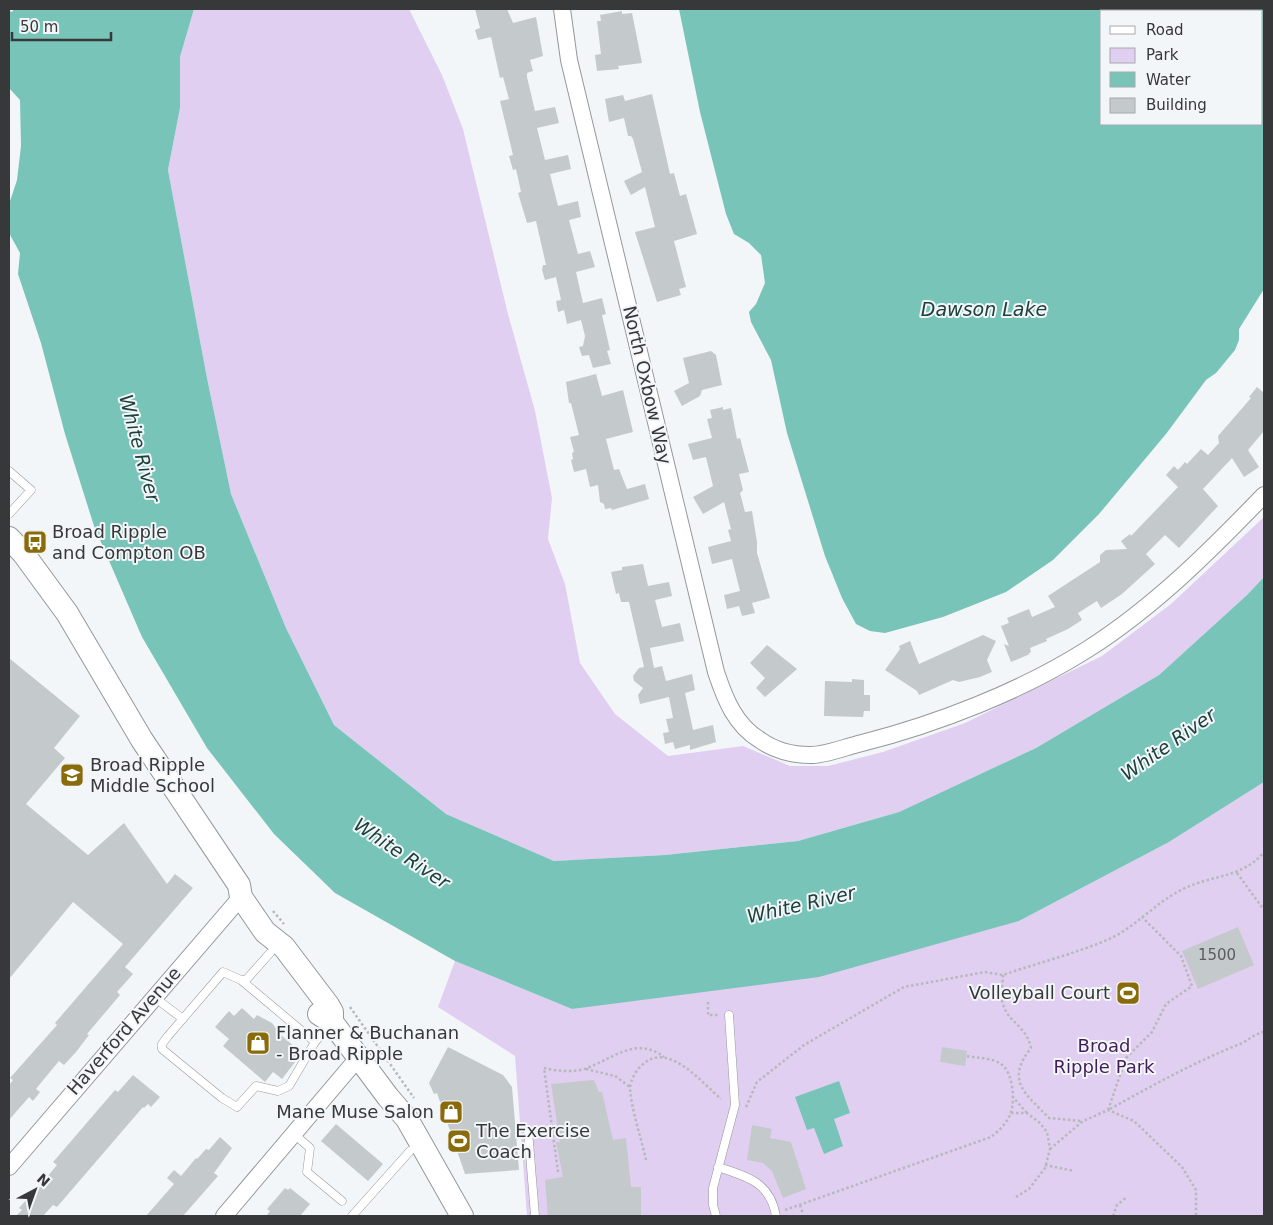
<svg xmlns="http://www.w3.org/2000/svg" width="1273" height="1225" viewBox="0 0 1273 1225" font-family="'DejaVu Sans',sans-serif">
  <rect width="100%" height="100%" fill="#f2f6f9"/>
  <path fill="#e1cff1" d="M194 9H409L442 75 463 129 508 314 535 411 552 498 548 539 565 584 580 663 615 714 668 756 743 746 790 766H828L883 752 965 723 1102 656 1171 604 1264 517V577L1247 595 1159 675 1036 748 899 812 798 841 665 855 554 861 446 814 334 725 286 628 231 494 207 378 168 170 180 108V57Z
    M1264 782V1216H527L515 1056 438 1007 455 961 572 1009 1019 921 1169 842Z"/>
  <path fill="#79c4b8" fill-rule="evenodd" d="M14 9H194L180 57V108L168 170 207 378 231 494 286 628 334 725 446 814 554 861 665 855 798 841 899 812 1036 748 1159 675 1247 595 1264 577V782L1169 842 1019 921 819 977 572 1009 455 961 335 893 274 834 207 748 142 637 94 526 65 434 41 343 18 274 20 253 9 233V204L17 180 21 146 20 100 9 88V11L12 12Z
    M679 9H1264V289L1239 329V340L1235 350 1216 373 1206 380 1166 434 1099 514 1053 560 1006 592 943 617 885 633 870 631 856 624 842 598 825 556 787 433 771 360 751 322 749 312 756 304 765 283 761 255 749 243 734 234 726 214 700 112ZM1102 11H1262V124H1102Z
    M839 1081 850 1113 834 1119 843 1146 824 1154 814 1128 807 1130 795 1097Z"/>
  <path fill="#c4c9cb" d="M475 9H507L513 23 536 17 543 56 530 60 533 71 527 73V77L535 111 555 107 559 123 537 128 545 160 568 155 571 169 550 174 558 206 578 201 581 217 569 220 578 254 590 251 595 267 576 272 583 303 602 298 606 314 602 315 610 350 607 351 611 364 593 368 589 355 582 356 579 347 583 346 585 336 581 320 567 324 564 310 558 312 556 301 561 300 556 277 545 280 542 270 543 265H546L536 221 527 223 518 193 521 192 516 169 513 170 509 156 513 155 500 101 509 99 503 77 500 78 491 37 478 40 475 30 480 28Z
    M622 11V14L632 13 642 63 618 66 619 69 597 71 595 55 601 54 597 21H601L600 15Z
    M652 94 670 174 674 173 680 196 686 194 697 234 674 241 686 287 679 289 681 295 657 302 635 232 655 227 645 187 631 195 624 181 642 172 633 139 631 136H628L624 118 609 122 605 99 623 95 625 101Z
    M711 351 716 355 722 385 702 390 700 396 682 406 674 391 689 383 683 358Z
    M596 374 602 396 623 390 633 432 606 439 614 470 619 469 627 489 645 484 649 499 612 510 611 508 605 509 604 504 600 502 598 485 590 487 586 469 574 472 571 460 573 459 572 453 574 452 570 437 579 435 571 403H569L566 382Z
    M1257 387 1264 393V431L1248 450 1259 467 1244 477 1232 458 1203 489 1218 506 1179 548 1165 535 1146 554 1155 564 1122 594 1101 608 1097 601 1078 613 1082 620 1068 629 1046 639 1047 641 1030 648 1031 652 1028 654H1030L1011 662 1004 644 1009 646 1001 626 1009 623 1007 618 1029 609 1032 617 1055 607 1048 596 1100 562V555L1106 550 1127 549 1121 541 1130 534 1131 536 1178 487 1166 475 1174 466 1178 470 1185 462 1187 464 1201 449 1208 455 1219 443 1218 436 1251 398 1249 397Z
    M723 407V410L731 408 737 439 740 438 749 472 739 474 743 490 740 493 745 512 752 511 757 542V553L770 598 752 603 755 613 742 616 739 606 727 609 724 595 740 591 732 559 712 564 708 547 731 541 728 530 731 529 724 502 703 514 693 497 713 486 706 457 693 460 688 444 712 438 707 419 712 418 710 410Z
    M643 564 648 586 669 582 672 596 655 600 662 627 680 623 684 641 650 648 654 668 662 666 666 681 692 674 695 690 685 693 693 730 713 725 716 742 690 750V745L675 749 673 742 665 744 663 733 669 732 666 719 673 718 669 697 640 704 638 695 643 688 634 681 633 676 639 668 644 667 629 602H621L619 593 616 594 611 572 622 570V567Z
    M983 635 996 641 987 660 992 672 980 677 959 682 953 680 919 695 917 691 885 670 900 649 899 646 910 641 919 664Z
    M767 645 797 669 765 697 756 688 765 678 750 663Z
    M9 658 80 716 54 748 65 758 26 804 88 855 124 823 167 884 175 874 193 888 125 967 133 974 117 992 120 995 87 1034 89 1035 76 1052 64 1065 59 1061 40 1084 36 1089 40 1092 33 1101 29 1097 9 1120V1085L13 1080 10 1078 57 1025 55 1023 123 944 73 902 9 979Z
    M852 679 864 680V695H870V711H864L863 717 824 716 825 681 852 682Z
    M1238 927 1254 965 1198 989 1182 951Z
    M242 1008 254 1019 257 1015 272 1023 281 1035 302 1053 282 1079 273 1072 265 1082 223 1046 229 1039 215 1027 229 1011 234 1016Z
    M448 1047 503 1075 512 1087 519 1170 465 1174 437 1093 434 1094 429 1083Z
    M942 1047 967 1051 965 1066 940 1062Z
    M133 1075 160 1097 151 1107 148 1104 144 1108 143 1107 57 1207 53 1205 43 1216H16L22 1210 19 1208 26 1200 27 1201 57 1165 53 1162 60 1154 115 1090 118 1092Z
    M594 1080 599 1092H602L613 1140 626 1138 631 1187H641V1216H548L545 1180 563 1177 556 1142H560L551 1084Z
    M336 1124 383 1164 368 1181 321 1141Z
    M752 1125 772 1129 770 1138 791 1142 806 1189 783 1198 772 1171 763 1163 747 1160Z
    M220 1137 232 1148 214 1173 218 1176 183 1216H146L174 1184 167 1178 174 1170 181 1176 196 1158 197 1159 206 1149 209 1150Z
    M285 1188 288 1190 290 1188 310 1204 300 1216H266L270 1211 267 1209Z"/>
  <g fill="none" stroke-linecap="round" stroke-linejoin="round">
    <g stroke="#95989b" stroke-width="9">
      <path id="lane" d="M9 471 31 490 9 514
        M270 953 246 980H241L223 972 168 1036 162 1044V1049L222 1098 237 1107 256 1086 278 1091 289 1086 315 1042 331 1023
        M241 980 315 1042
        M154 997 183 1019
        M528 1130 535 1216
        M294 1134 310 1148 307 1172 342 1201
        M718 1167C748 1177 770 1182 776 1216
        M352 1216 410 1151
        M716 1216 713 1205V1188L735 1105 729 1015"/>
    </g>
    <g stroke="#95989b" stroke-width="18">
      <path id="street" d="M562 9 569 60 716 672C725 699 735 725 760 740 774 750 793 755 810 755 827 755 845 747 862 743 937 724 1022 691 1088 649 1154 607 1210 551 1264 495
        M9 1167 241 897
        M224 1216 358 1058"/>
    </g>
    <g stroke="#95989b" stroke-width="24">
      <path id="secondary" d="M9 538 23 553 67 613 142 740 231 873 239 885 241 897 265 932 284 947 328 1005 332 1012V1022
        M319 1014 332 1022 388 1097 407 1119 462 1216"/>
    </g>
    <path stroke="#b6b9bb" stroke-width="2.5" stroke-dasharray="2.5 2.5" stroke-linecap="butt" d="M1237 873 1264 910
      M273 911 284 924
      M1003 975C1003 984 1000 996 1003 1004 1008 1023 1026 1025 1031 1048 1005 1081 1025 1093 1049 1118L1081 1121
      M708 1002V1015H720
      M350 1007 414 1098
      M586 1069 615 1076 630 1087
      M1012 1096 1027 1113
      M746 1107 757 1082 804 1045 904 987 985 972 1003 975C1037 963 1074 954 1107 940 1135 928 1156 902 1183 889 1211 875 1243 878 1264 852
      M1110 1109C1153 1085 1195 1062 1240 1044 1249 1040 1254 1034 1264 1032
      M1108 1110 1126 1058 1152 1032 1166 1004 1192 986 1181 956 1142 917
      M1011 1113H1027L1040 1123 1047 1132 1050 1149 1045 1168 1029 1189 1016 1197
      M1050 1149 1083 1121 1108 1110 1134 1121 1182 1167 1196 1190V1216
      M646 1160C641 1137 632 1112 630 1089 630 1081 636 1070 642 1065 668 1040 702 1083 721 1099
      M1045 1165 1074 1171
      M558 1172 544 1068C556 1071 575 1073 587 1068 614 1058 636 1036 664 1057
      M800 1205 803 1214
      M785 1210 991 1137C999 1131 1008 1122 1011 1112 1015 1099 1013 1072 1001 1064 993 1058 977 1058 966 1056
      M1113 1216 1117 1205 1127 1197"/>
    <use href="#lane" stroke="#fff" stroke-width="8"/>
    <use href="#street" stroke="#fff" stroke-width="16"/>
    <use href="#secondary" stroke="#fff" stroke-width="22"/>
  </g>
  <defs>
    <g id="bus-square" transform="scale(1.25)"><rect x="-9" y="-9" width="18" height="18" rx="4" fill="#8a6b0b" stroke="#f2f6f9"/><path d="M-5-6H5V4H4V6H2V4H-2V6H-4V4H-5ZM-3.5-4V0h7V-4ZM-3.5 1.2v1.5H-2V1.2ZM2 1.2v1.5H3.5V1.2Z" fill="#fff"/></g>
    <g id="school-square" transform="scale(1.25)"><rect x="-9" y="-9" width="18" height="18" rx="4" fill="#8a6b0b" stroke="#f2f6f9"/><path d="M0-5L7-2L0 1L-7-2ZM-4 1L0 2.5L4 1V4Q0 6-4 4Z" fill="#fff"/></g>
    <g id="stadium-square" transform="scale(1.25)"><rect x="-9" y="-9" width="18" height="18" rx="4" fill="#8a6b0b" stroke="#f2f6f9"/><path d="M0-5a6.5 5 0 1 0 0 10a6.5 5 0 1 0 0-10ZM-3.5-1.8h7v3.6h-7Z" fill="#fff"/></g>
    <g id="shop-square" transform="scale(1.25)"><rect x="-9" y="-9" width="18" height="18" rx="4" fill="#8a6b0b" stroke="#f2f6f9"/><path d="M-5-2.5h2.3a2.7 3.5 0 0 1 5.4 0H5L5.5 6h-11ZM-1.5-2.5h3a1.5 2.3 0 0 0-3 0Z" fill="#fff"/></g>
  </defs>
  <g fill-rule="evenodd">
    <use href="#bus-square" x="35" y="542"/>
    <use href="#school-square" x="72" y="775"/>
    <use href="#stadium-square" x="1128" y="993"/>
    <use href="#shop-square" x="258" y="1043"/>
    <use href="#shop-square" x="451" y="1112"/>
    <use href="#stadium-square" x="459" y="1141"/>
  </g>
  <g text-anchor="middle" stroke-width="4" stroke-linejoin="round" paint-order="stroke">
    <g font-size="15" fill="#5a5c5e">
      <text x="1217" y="960">1500</text>
    </g>
    <g font-size="18" fill="#373839" stroke="#f2f6f9">
      <text transform="translate(647 385) rotate(77)" y="6">North Oxbow Way</text>
      <text transform="translate(124 1031) rotate(-49)" y="6">Haverford Avenue</text>
    </g>
    <g font-size="18" fill="#373839" stroke="#f2f6f9" text-anchor="start">
      <text x="52" y="538">Broad Ripple<tspan x="52" dy="21">and Compton OB</tspan></text>
      <text x="90" y="771">Broad Ripple<tspan x="90" dy="21">Middle School</tspan></text>
      <text x="1110" y="999" text-anchor="end">Volleyball Court</text>
      <text x="276" y="1039">Flanner &amp; Buchanan<tspan x="276" dy="21">- Broad Ripple</tspan></text>
      <text x="434" y="1118" text-anchor="end">Mane Muse Salon</text>
      <text x="476" y="1137">The Exercise<tspan x="476" dy="21">Coach</tspan></text>
    </g>
    <g font-size="18" fill="#421d59" stroke="#f2f6f9">
      <text x="1104" y="1052">Broad<tspan x="1104" dy="21">Ripple Park</tspan></text>
    </g>
    <g font-size="19" font-style="italic" fill="#1d413c" stroke="#f2f6f9">
      <text x="984" y="316">Dawson Lake</text>
      <text transform="translate(140 448) rotate(75)" y="7">White River</text>
      <text transform="translate(1168 744) rotate(-35)" y="7">White River</text>
      <text transform="translate(402 853) rotate(34)" y="7">White River</text>
      <text transform="translate(801 904) rotate(-13)" y="7">White River</text>
    </g>
  </g>
  <rect width="1273" height="1225" fill="none" stroke="#373839" stroke-width="20"/>
  <rect x="1100" y="10" width="162" height="115" fill="#f2f6f9" stroke="#a7aaac"/>
  <rect x="1110" y="26" width="25" height="8" fill="#ffffff" stroke="#a7aaac"/>
  <text x="1146" y="35" font-size="15" fill="#373839">Road</text>
  <rect x="1110" y="48" width="25" height="15" fill="#e1cff1" stroke="#a7aaac"/>
  <text x="1146" y="60" font-size="15" fill="#373839">Park</text>
  <rect x="1110" y="72" width="25" height="15" fill="#79c4b8" stroke="#a7aaac"/>
  <text x="1146" y="85" font-size="15" fill="#373839">Water</text>
  <rect x="1110" y="98" width="25" height="15" fill="#c4c9cb" stroke="#a7aaac"/>
  <text x="1146" y="110" font-size="15" fill="#373839">Building</text>
  <g transform="translate(35 1190) rotate(41)" stroke="#f2f6f9" stroke-width="4" paint-order="stroke">
  <path d="M0-4L9 19L0 12L-9 19Z" fill="#373839"/>
  <text y="-8" font-size="14" font-weight="bold" text-anchor="middle" fill="#373839">N</text>
  </g>
  <path d="M12 32v8h99v-8" fill="none" stroke="#373839" stroke-width="2.5"/>
  <text x="20" y="32" font-size="15" fill="#373839" stroke="#f2f6f9" stroke-width="4" paint-order="stroke">50 m</text>
</svg>
